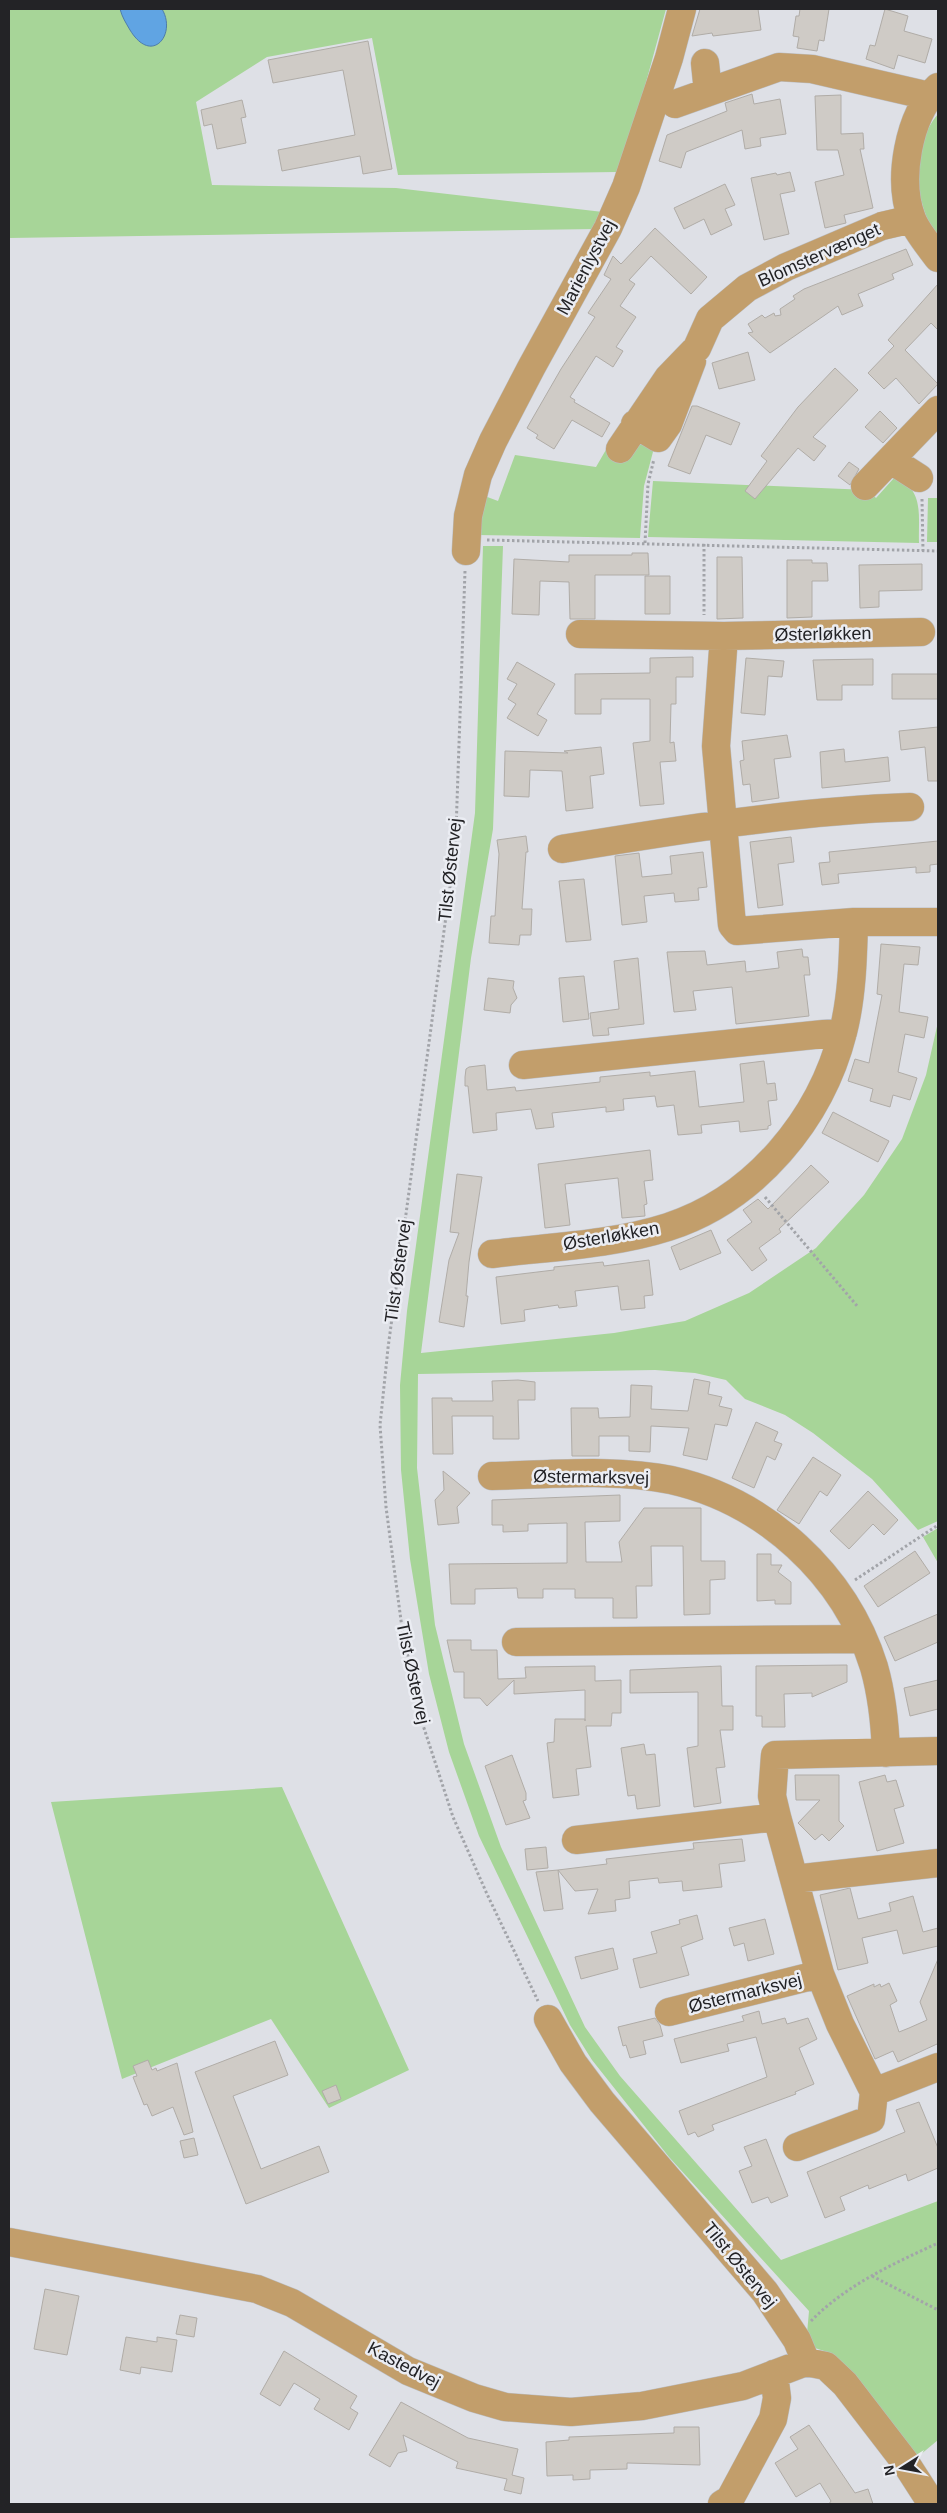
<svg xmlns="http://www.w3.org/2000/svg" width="947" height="2513" viewBox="0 0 947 2513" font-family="Arial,sans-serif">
  <rect width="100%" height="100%" fill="#dee0e6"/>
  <path fill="#a7d598" d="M9 9H666L642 97 617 172 398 175 372 38 267 57 196 102 212 185 396 188 603 212 597 229 9 238Z
    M938 114V239C914 204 909 148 938 114Z
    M639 439 654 448 644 486 640 538 477 535 482 495 498 501 515 455 596 467 607 448Z
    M894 478C925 488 918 516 919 543L648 537 653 481 868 490 876 498Z
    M928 498H938V542H927Z
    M483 546H503L493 829 471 958 421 1353 614 1333 685 1321 749 1293 816 1248 864 1195 902 1139 926 1075 938 1022V1521L918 1530 872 1479 813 1433 785 1415 745 1399 726 1380 695 1373 655 1370 418 1374 417 1468 435 1625 464 1744 501 1847 585 2027 620 2076 781 2260 938 2201V2440L914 2460 833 2354 806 2345 809 2311 669 2157 592 2060 570 2025 479 1836 449 1752 429 1674 410 1559 401 1470 400 1385 407 1311 475 813Z
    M938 1528V1563L923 1537Z
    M282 1787 409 2070 329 2108 271 2019 122 2079 51 1802Z"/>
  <path fill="#60a4e3" stroke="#4e7daa" d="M120 9H162C177 34 152 66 130 30 126 23 122 17 120 9Z"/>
  <path fill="#cfcbc6" stroke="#b0aca7" d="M700 9H758L761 30 713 36 712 33 692 36Z
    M800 9H829L824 41 819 40 817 51 797 48 799 37 793 36 796 16H799Z
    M885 9 908 16 904 31 932 39 925 63 898 55 894 69 866 59 870 45 875 46Z
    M368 41 392 169 363 174 360 156 282 171 278 150 355 135 343 70 273 83 268 60Z
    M752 94 754 104 780 99 786 134 760 138 761 146 745 149 742 130 686 152 681 168 659 161 667 135 727 111 725 103Z
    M841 95V134L863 133 864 149H860L873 208 844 215 846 223 825 228 815 182 844 175 838 150H817L815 96Z
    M242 100 246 117 241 118 246 143 217 149 212 124 204 126 201 110Z
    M790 172 795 191 780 194 789 234 764 240 751 178 776 173 777 175Z
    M725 184 735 205 725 209 732 225 711 235 704 219 684 229 674 208Z
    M655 228 707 277 691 294 651 256 629 280 635 284 620 306 636 317 616 347 623 351 613 367 596 356 570 397 575 400 574 402 610 423 602 437 572 420 554 449 536 438 538 435 527 428 561 369 595 317 588 313 611 279 604 275 613 256 621 264Z
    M906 249 913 265 892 274 894 279 858 294 863 306 842 315 838 306 770 353 748 333 753 332 748 324 762 315 765 318 774 313 775 316 781 315 780 309 795 299 793 296 804 289Z
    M938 284V330L931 323 905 350 938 384 919 404 896 378 884 389 868 373 894 346 888 340Z
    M748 352 755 380 719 389 712 363Z
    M835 368 858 390 813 437 826 446 814 461 798 448 755 499 745 491 767 461 761 456 798 407Z
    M692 406H697L740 423 731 445 706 435 690 474 668 466Z
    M880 411 897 428 883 443 865 427Z
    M849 462 859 469 850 485 838 476Z
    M632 553H648L649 575H595V619H570L569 582 540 581 539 615 512 614 514 559 569 562V555H632Z
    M717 557H742L743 618 717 619Z
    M787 560H812V563H827L828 581H812V617L787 618Z
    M922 564V590L879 591V607L860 608 859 565Z
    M645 576H670V614H645Z
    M693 657V677H676V704H671L670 743 674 742 676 761 660 762 664 804 640 806 633 743 650 741V699H601V714H575V674L650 673V658Z
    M746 658 784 661 782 677 768 676 765 715 741 713Z
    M873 659V685H842V700H817L813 660Z
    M517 662 555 684 537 714 547 720 538 736 507 718 516 704 508 699 517 684 507 679Z
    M892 674H938V699H892Z
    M938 727V781H928L925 747 901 750 899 731Z
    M787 735 791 757 774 759 779 798 752 802 750 784 743 785 740 761 744 760 742 741Z
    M601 747 604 774 590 776 593 808 566 811 562 771 530 770 529 797 504 796 505 751 568 753 564 751Z
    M844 749 845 762 888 757 890 781 822 788 820 752Z
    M526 836 528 852H526L522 909H532L531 935H520L519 945 489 943 491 916H495L499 854 497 840Z
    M791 837 794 862 778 864 783 905 758 908 750 842Z
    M938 841V864L930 865V872L916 873V867L838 874 839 883 822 885 819 863 830 862 829 852Z
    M703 852 707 887 698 888 699 900 675 902 674 893 644 896 647 922 622 925 615 856 639 853 642 877 672 874 670 856Z
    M584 879 591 940 566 942 559 881Z
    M881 944 920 947 918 965 904 964 899 1012 928 1017 924 1038 905 1034 898 1072 917 1078 910 1100 893 1095 890 1107 870 1101 873 1089 848 1081 855 1059 869 1063 882 995 877 994Z
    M802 949 803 957H808L810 975H804L809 1016 736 1024 732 987 693 991 696 1010 674 1012 667 952 705 951 707 965 745 961 746 972 779 968 777 952Z
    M638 958 644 1024 608 1028 609 1035 593 1036 590 1013 619 1009 614 961Z
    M584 976 589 1019 563 1022 559 978Z
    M488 978 514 981 513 988 517 998 511 1005 510 1013 484 1010Z
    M764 1061 767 1084 775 1083 777 1100 768 1101 771 1125 768 1126V1129L740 1132 739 1121 701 1125 702 1133 678 1135 674 1105 657 1107 655 1096 623 1099 624 1110 606 1112V1107L552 1113 554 1127 536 1129 531 1109 496 1113 497 1130 473 1133 468 1086H465V1077L466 1069 469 1067 485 1065 487 1090 515 1087 516 1091 600 1082V1077L650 1072V1076L695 1071 699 1107 744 1102 740 1064Z
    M833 1112 889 1141 878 1162 822 1133Z
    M650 1150 653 1180 644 1181 647 1204 644 1205 645 1216 622 1218 618 1178 565 1184 570 1225 545 1228 538 1164Z
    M811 1165 829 1182 779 1229 781 1232 759 1248 767 1260 752 1271 727 1240 752 1222 743 1210 758 1199 768 1209Z
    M457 1174 482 1177 469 1262 466 1296H468L464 1327 439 1322 449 1260 459 1233 450 1232Z
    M711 1230 721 1253 680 1270 671 1247Z
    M649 1260 653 1295 644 1296 645 1308 621 1310 618 1286 575 1291 577 1306 559 1308 558 1305 524 1310 525 1321 501 1324 496 1277 554 1270V1267L603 1262 604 1266Z
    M694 1379 710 1382 708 1394 722 1397 719 1406 732 1409 727 1426 715 1424 707 1460 683 1455 689 1428 651 1426 650 1452 629 1451V1436H599V1456H572L571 1408H598L599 1418 630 1417 631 1385 652 1386 651 1409 688 1411Z
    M518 1380 535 1382V1400H518L519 1439H493V1416H452L453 1454H433L432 1398H452V1401H493L492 1381Z
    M756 1422 778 1432 774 1441 782 1444 775 1460 767 1456 754 1488 732 1478Z
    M813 1457 841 1475 827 1496 820 1491 799 1524 777 1510Z
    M443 1471 470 1493 457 1507 459 1523 438 1525 435 1500 444 1490Z
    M868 1491 898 1520 884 1535 873 1524 849 1549 830 1531Z
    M620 1495V1521L585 1522 586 1562H622L619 1542 644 1508H701V1561H725V1579L710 1580V1614L684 1615 683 1546H651L652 1586H636L637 1618H613V1598H575V1589H543V1598H518L517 1588 475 1589V1604H451L449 1564 567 1563V1523L528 1524V1531L503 1532V1525H492V1500Z
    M915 1551 930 1573 878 1607 864 1586Z
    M757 1554H771V1565H782L778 1572 791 1582V1604H775V1600L757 1601Z
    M938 1614V1642L895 1661 884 1637Z
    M447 1640H471V1650H497L498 1679 526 1678 525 1667 595 1666V1681L621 1680V1713H612L611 1726H586L591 1767 576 1769 579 1795 553 1798 547 1743 554 1742 555 1719H585V1721V1690L514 1694V1680L487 1706 480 1698H464V1672H454Z
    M847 1665V1682L812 1697V1693L784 1694 785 1727H762V1716H756V1666Z
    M721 1666 722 1706H733V1730H720L725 1767 716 1768 721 1803 694 1807 687 1748 698 1746V1692L630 1693V1670Z
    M938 1680V1709L910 1716 904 1688Z
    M644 1744 646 1755 655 1754 660 1806 637 1809 635 1795 628 1796 621 1748Z
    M512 1755 526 1793V1800L523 1801 530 1818 506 1825 485 1766Z
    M795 1775H839V1821L844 1826 829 1841 822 1834 815 1840 798 1823 820 1800H796Z
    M885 1775 887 1782 896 1780 904 1806 894 1809 904 1843 877 1851 859 1782Z
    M742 1839 745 1861 719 1864 722 1887 683 1891 682 1881 659 1883 658 1878 629 1881 630 1898 615 1900 616 1911 588 1914 598 1889 575 1891 558 1870 607 1864 606 1859 694 1849 693 1843Z
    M546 1847 548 1868 527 1870 525 1849Z
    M558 1870 563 1909 544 1911 536 1872Z
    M850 1888 858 1919 891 1911 889 1903 913 1896 923 1932 938 1928V1946L903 1954 897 1930 862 1938 868 1963 838 1970 820 1895Z
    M697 1915 703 1939 681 1947 689 1975 640 1988 633 1959 657 1953 651 1932 680 1924 679 1920Z
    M765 1919 774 1954 748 1961 744 1943 734 1946 729 1928Z
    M613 1948 618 1969 581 1979 575 1957Z
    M938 1959V2046L937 2044 898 2062 893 2051 875 2059 847 1996 874 1984V1987L880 1984 881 1987 889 1983 897 2001 890 2005 899 2032 909 2028 927 2020 920 2002Z
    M759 2011 762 2024 785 2018 787 2024 808 2018 817 2039 799 2048 814 2084 795 2092 796 2094 712 2125 714 2130 698 2137 695 2132 688 2135 679 2111 767 2077 756 2037 727 2044 729 2051 681 2063 674 2039 744 2021 742 2016Z
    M655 2018 660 2025 663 2036 643 2041 646 2054 630 2058 626 2045 623 2046 618 2027Z
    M275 2041 288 2075 233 2096 261 2169 319 2146 329 2172 246 2204 195 2072Z
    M148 2060 152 2070 156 2068 157 2071 177 2063 193 2132 184 2135 173 2107 152 2116 147 2104 144 2105 133 2077 137 2076 133 2066Z
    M336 2085 341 2099 328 2104 322 2091Z
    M919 2102 938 2148V2168L908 2181 906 2174 869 2189 868 2185 840 2197 845 2210 825 2218 807 2172 905 2132 896 2110Z
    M194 2138 198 2155 184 2158 180 2141Z
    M766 2139 788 2196 771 2203 768 2197 752 2203 739 2171 752 2166 744 2147Z
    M45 2289 79 2296 67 2355 34 2349Z
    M180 2315 197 2318 194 2337 176 2334Z
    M126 2337 157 2342V2337L177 2340 172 2372 141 2367 140 2374 120 2370Z
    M284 2351 357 2396 350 2408 358 2413 349 2430 314 2409 320 2399 294 2383 280 2406 260 2394Z
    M401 2402 468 2438 518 2449 512 2475 524 2478 521 2494 504 2490 507 2479 456 2468 458 2462 403 2435 407 2451 398 2453 390 2467 369 2455Z
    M809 2425 855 2493 868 2489 873 2504H829L831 2501 820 2483 796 2497 775 2463 798 2449 790 2437Z
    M674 2427H699L700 2465 627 2463V2469L590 2470V2479L573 2480V2475L547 2476 546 2442 569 2440V2437L674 2433Z"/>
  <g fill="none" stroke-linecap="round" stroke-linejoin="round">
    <g stroke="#bcbec3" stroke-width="29">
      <path id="minor" d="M705 63 708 92
        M938 87C908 116 897 180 912 219 917 232 930 247 938 258
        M675 104 779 67 812 69 929 96
        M635 424 658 438 668 424 692 361
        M620 449 668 378 697 348 710 319 747 288 786 267 882 226 912 219
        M891 460 919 478
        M865 486 938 410
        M466 551 468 516 478 475 493 441 531 368 608 228 626 187 669 58 682 9
        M580 634 724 636 921 632
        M724 636 716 746 732 925 737 931 854 922H938
        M562 849C678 830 793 811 910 807
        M523 1065 843 1032
        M492 1254C550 1247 612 1245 668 1227 755 1199 821 1119 843 1032 852 997 853 959 854 922
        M492 1476C551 1475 613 1468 671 1480 765 1501 845 1574 874 1667 882 1695 885 1724 886 1753
        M516 1642 863 1639
        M576 1840 777 1817
        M794 1879 938 1863
        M669 2012 820 1974
        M548 2019 573 2063 602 2102 765 2292 797 2340 806 2362
        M874 2092 938 2067
        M797 2147 871 2119 874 2092 840 2024 820 1974 777 1817 772 1796 775 1755 938 1751
        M9 2242 257 2289 292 2303 408 2371 474 2398 505 2407 571 2412 642 2406 743 2386 806 2362 826 2366 845 2384 905 2462 932 2504
        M722 2504 730 2499 773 2419 777 2398 774 2374"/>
    </g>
    <path stroke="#a2a4a9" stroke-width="3" stroke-dasharray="2.5 2.5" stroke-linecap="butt" d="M922 499 923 551
      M487 540 938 551
      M645 543 648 484 654 459
      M704 544V615
      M465 571 456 831 451 879 388 1348 380 1425 386 1507 402 1628 422 1722 453 1817 487 1894 538 2001
      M765 1197 858 1307
      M855 1580 938 1525
      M872 2276 938 2310
      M811 2321C846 2285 893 2264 938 2243"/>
    <use href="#minor" stroke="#c29e6b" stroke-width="28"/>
  </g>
  <g text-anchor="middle" stroke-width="5" stroke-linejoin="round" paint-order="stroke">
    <g font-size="18" fill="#232326" stroke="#ebedf3">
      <text transform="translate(819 255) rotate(-24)" y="6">Blomstervænget</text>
      <text transform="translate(586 267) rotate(-62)" y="6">Marienlystvej</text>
      <text transform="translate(823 634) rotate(-1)" y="6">Østerløkken</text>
      <text transform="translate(450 870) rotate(-84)" y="6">Tilst Østervej</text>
      <text transform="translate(611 1236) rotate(-10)" y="6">Østerløkken</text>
      <text transform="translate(398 1271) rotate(-82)" y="6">Tilst Østervej</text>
      <text transform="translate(591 1477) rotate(1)" y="6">Østermarksvej</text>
      <text transform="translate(413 1673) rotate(78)" y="6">Tilst Østervej</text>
      <text transform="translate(745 1993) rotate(-14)" y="6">Østermarksvej</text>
      <text transform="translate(740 2265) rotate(51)" y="6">Tilst Østervej</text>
      <text transform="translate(404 2365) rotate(28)" y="6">Kastedvej</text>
    </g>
  </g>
  <rect width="947" height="2513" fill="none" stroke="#232326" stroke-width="20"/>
  <g transform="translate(902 2468) rotate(259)" stroke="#ebedf3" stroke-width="4" paint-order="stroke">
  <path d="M0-4L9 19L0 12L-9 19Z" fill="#232326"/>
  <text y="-8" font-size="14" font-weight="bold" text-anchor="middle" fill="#232326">N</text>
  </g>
</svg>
